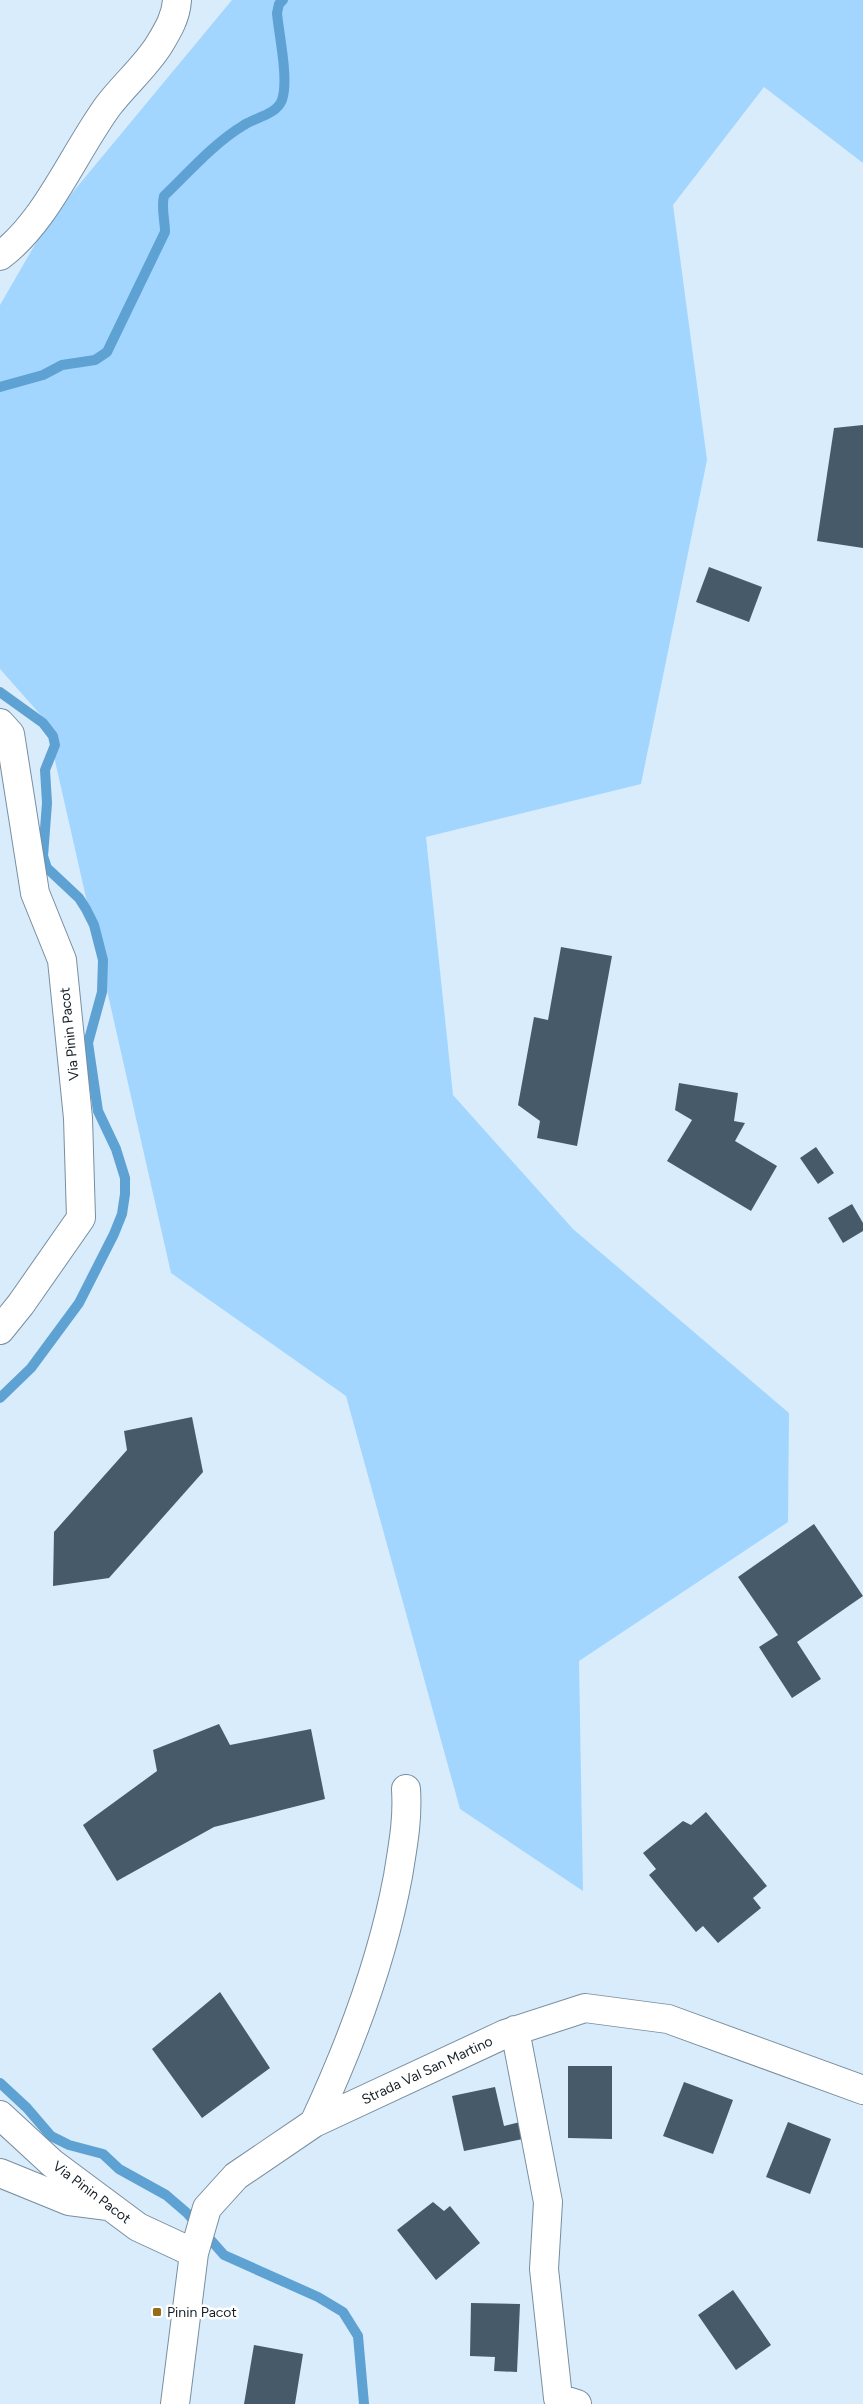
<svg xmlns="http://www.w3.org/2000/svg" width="863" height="2404" viewBox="0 0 863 2404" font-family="Figtree,sans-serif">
  <rect width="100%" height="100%" fill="#d9ecfb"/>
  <path fill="#a3d6fe" d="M232 0H863V163L764 87 673 205 707 460 641 784 426 837 453 1095 573 1229 789 1413 788 1522 579 1661 583 1891 460 1809 346 1396 171 1273 46 721 0 669V305L48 222Z"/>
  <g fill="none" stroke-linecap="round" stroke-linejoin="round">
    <path stroke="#5ea1d3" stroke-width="10" d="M0 387 43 375 62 365 95 360 107 352 165 232C165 221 161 207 164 196 189 172 214 143 244 125 256 117 276 115 282 100 289 79 279 36 277 13L279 4 283 0
      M0 692 43 723 53 736 55 745 45 770 47 803 43 856 47 868 79 898 86 909 94 925 103 960 102 992 88 1043 98 1111 116 1149 125 1178V1194L122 1214 114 1234 79 1303 31 1368 0 1398
      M0 2083 27 2108 51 2136 69 2145 103 2154 119 2169 166 2195 187 2213 224 2255 318 2297 343 2312 358 2336 364 2404"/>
  </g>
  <path fill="#465a6a" d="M863 425V548L817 541 834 428Z
    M709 567 762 587 749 622 696 602Z
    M561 947 612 956 577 1146 537 1138 540 1121 518 1105 534 1017 548 1020Z
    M679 1083 738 1093 734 1121 745 1123 735 1141 777 1166 751 1211 667 1161 692 1120 675 1110Z
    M816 1147 834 1173 818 1184 800 1158Z
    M852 1204 863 1223V1231L843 1243 828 1218Z
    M192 1417 203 1472 109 1578 53 1586 54 1532 127 1450 124 1431Z
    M814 1524 863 1596 797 1642 821 1679 792 1698 759 1647 778 1635 738 1577Z
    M219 1724 230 1745 311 1729 325 1799 214 1827 117 1881 83 1825 157 1771 153 1750Z
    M706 1812 767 1886 753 1898 761 1908 718 1943 703 1926 696 1932 649 1875 656 1869 643 1853 683 1821 691 1825Z
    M220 1992 270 2068 202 2118 152 2049Z
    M568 2066H612V2139L568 2138Z
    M684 2082 733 2100 713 2154 663 2136Z
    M495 2087 504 2126 520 2122 523 2139 464 2151 452 2096Z
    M788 2122 831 2139 810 2194 766 2177Z
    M433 2202 444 2211 450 2206 480 2243 436 2280 397 2230Z
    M733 2290 771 2345 736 2370 698 2315Z
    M471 2303 520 2304 517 2372 494 2371 495 2357 470 2356Z
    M254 2345 303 2354 295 2404H244Z"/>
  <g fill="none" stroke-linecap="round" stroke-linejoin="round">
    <g stroke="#788ea0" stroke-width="30">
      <path id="minor" d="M0 256C47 221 73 154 108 106 124 85 145 67 159 45 168 30 176 17 177 0
        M0 723 10 734 35 893 62 960 78 1118 81 1218 21 1304 0 1330
        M515 2030 548 2202 544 2269 558 2398 577 2404
        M0 2115 52 2163 138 2227 194 2253
        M314 2123C351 2044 382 1962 398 1876 403 1845 408 1820 406 1789
        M0 2173 69 2201 108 2206
        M175 2404 194 2253 207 2208 236 2176 314 2123 505 2034 585 2008 668 2019 863 2090"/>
    </g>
    <use href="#minor" stroke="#fff" stroke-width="28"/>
  </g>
  <rect fill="#976c19" stroke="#fff" stroke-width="2" x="152" y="2307" width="10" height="10" rx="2.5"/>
  <g text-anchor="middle" stroke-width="5" stroke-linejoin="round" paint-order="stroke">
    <g font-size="14" fill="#161e25" stroke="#fff">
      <text transform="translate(69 1034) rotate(-96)" y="5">Via Pinin Pacot</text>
      <text transform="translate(427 2070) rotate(-25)" y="5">Strada Val San Martino</text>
      <text transform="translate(92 2192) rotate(37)" y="5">Via Pinin Pacot</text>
    </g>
    <g font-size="14" fill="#161e25" stroke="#fff" text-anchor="start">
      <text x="167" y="2317">Pinin Pacot</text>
    </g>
  </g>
</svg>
